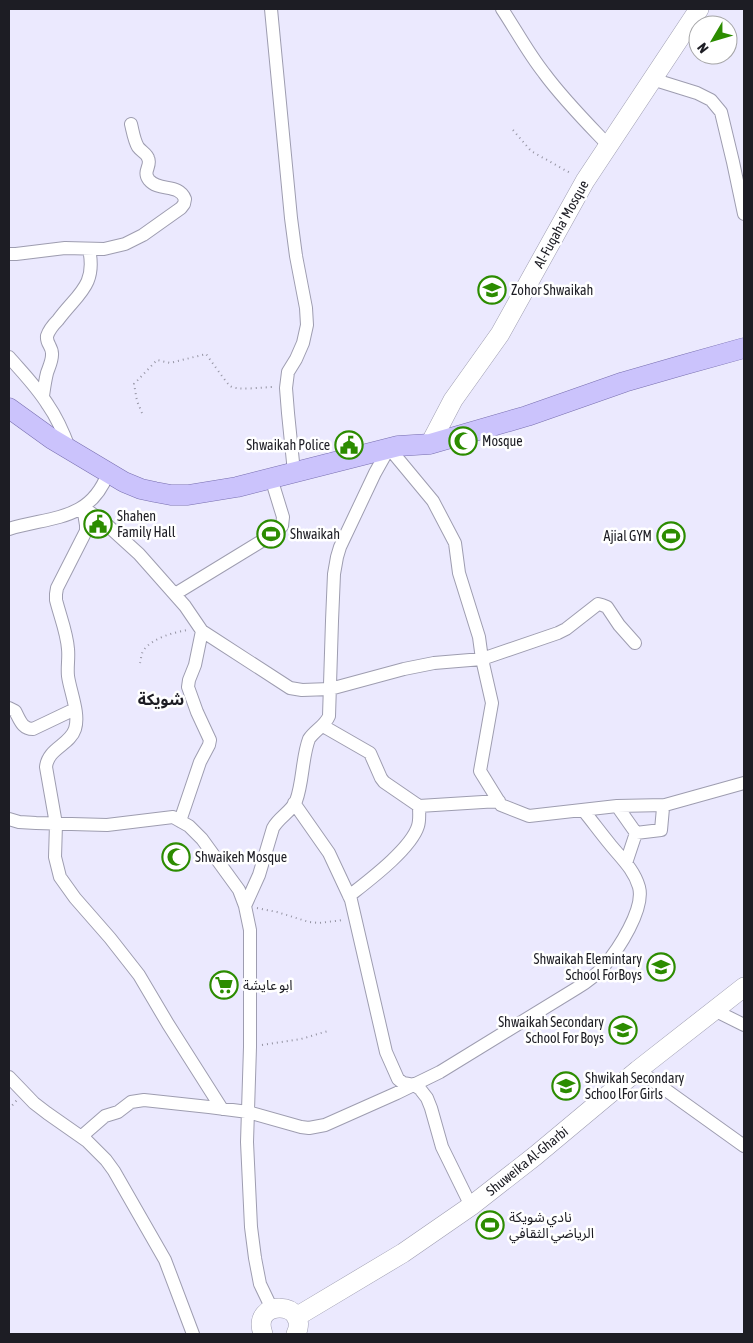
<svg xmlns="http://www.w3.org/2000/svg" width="753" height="1343" viewBox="0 0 753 1343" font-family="'Asap Condensed','Noto Sans Arabic',sans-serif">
  <rect width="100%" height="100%" fill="#ebe9fe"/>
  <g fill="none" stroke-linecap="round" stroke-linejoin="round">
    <g stroke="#9e9db0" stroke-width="14">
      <path id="street" d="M271 9 291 218 296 256 306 308 307 325 303 343 296 359 288 372 286 388 288 413 294 472
        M502 9C516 30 528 53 544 73 563 99 586 122 608 145
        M652 79 697 93 711 100 721 112 733 162 744 214
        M9 254H16L65 248 104 249 125 244 143 235 181 208 184 204 185 199C179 183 159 192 149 180 142 171 152 166 148 158 147 154 141 151 138 147 134 140 133 132 131 124
        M9 357C22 372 37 387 48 405 58 419 64 434 70 450
        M43 396C44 389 45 381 47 373 49 367 52 361 52 355 53 347 46 344 47 336 49 330 54 324 58 320 77 294 97 286 89 249
        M83 507 86 525V531L57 588 56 594V600C60 616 67 633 68 649 69 658 67 667 68 676 70 691 80 714 75 729 70 745 48 748 46 767L56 824 55 857 60 877 75 898 110 938 139 975 168 1024 222 1109
        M83 507 106 524 139 554 185 606 202 631 290 688 302 690 330 689 404 669 434 663 482 659 558 633 566 629 598 604 602 605 607 607 619 625 635 643
        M9 529C50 516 90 522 108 473
        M175 594 278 531 282 526 283 517 271 478
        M9 708 15 711C20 720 22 729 33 729L75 709
        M323 726 370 753 381 778 384 782 419 806C419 812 420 820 418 826 411 849 368 881 349 896
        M294 803 329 853 351 900 386 1052 398 1079 403 1083 414 1085 420 1089 427 1098 431 1108 442 1147 471 1206
        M419 806 499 801
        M617 806 636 833 661 830 663 808 665 805
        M9 819 19 822 36 823 107 825 173 817 189 826 202 839 239 890 245 906 250 930V1047L247 1142 251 1227 255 1258 260 1284 272 1309
        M180 821 200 762 209 745 210 740 197 712 188 687 189 680 195 665 202 631
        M626 863 636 833
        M245 906 259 875 273 828C279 817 291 812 296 801 303 783 302 757 309 739 315 730 325 726 329 716L332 621 334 574 337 557 340 547 375 473 389 448 433 501 455 543 459 573 479 637 482 659 492 703 480 771 501 805 529 816 617 806 665 805 744 783
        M714 1010 744 1025
        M638 1070 744 1146
        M9 1077 34 1103 47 1113 87 1141 106 1160 114 1171 165 1260 193 1334
        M82 1136 105 1116 118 1112 131 1102 144 1100 209 1107 248 1112 301 1127 309 1128 325 1125 397 1093 440 1072 577 988C587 982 596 975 604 966 618 950 645 909 639 887 634 869 620 857 609 843 600 832 592 821 583 810"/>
    </g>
    <g stroke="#9e9db0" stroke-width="20">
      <path id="secondary" d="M430 444 453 400 500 334 585 181 699 9
        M296 1317 403 1253 471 1206 535 1156 638 1070 744 987
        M263 1334C250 1298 311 1301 296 1334"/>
    </g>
    <g stroke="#786faf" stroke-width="21">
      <path id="primary" d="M9 408 52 439 124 482 141 489 155 492 171 495H188L237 487 398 446 430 444 527 416 624 382 683 365 744 348"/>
    </g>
    <path stroke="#9594a3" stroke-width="2" stroke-dasharray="1 4" stroke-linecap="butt" d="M513 130 531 151 572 174
      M142 413 137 401 134 384 157 360 170 363 206 354C210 359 227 384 230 386 237 391 264 387 274 387
      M140 663C141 660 141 655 143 651 152 638 172 633 187 630
      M257 908 277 912 309 922 319 923 343 920
      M262 1045 301 1039 328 1031
      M9 1109 17 1100"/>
    <use href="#street" stroke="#fff" stroke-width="12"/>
    <use href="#secondary" stroke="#fff" stroke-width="19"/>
    <use href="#primary" stroke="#cbc3fc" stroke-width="20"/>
  </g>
  <defs>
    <g id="school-ring" transform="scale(1.4375)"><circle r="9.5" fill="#fff" stroke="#2c8c00" stroke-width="1.5"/><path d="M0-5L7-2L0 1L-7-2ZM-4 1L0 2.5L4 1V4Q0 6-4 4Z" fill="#2c8c00"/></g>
    <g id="mosque-ring" transform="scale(1.4375)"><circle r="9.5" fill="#fff" stroke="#2c8c00" stroke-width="1.5"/><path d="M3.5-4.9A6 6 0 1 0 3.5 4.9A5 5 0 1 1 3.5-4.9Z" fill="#2c8c00"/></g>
    <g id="civic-ring" transform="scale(1.4375)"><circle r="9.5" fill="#fff" stroke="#2c8c00" stroke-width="1.5"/><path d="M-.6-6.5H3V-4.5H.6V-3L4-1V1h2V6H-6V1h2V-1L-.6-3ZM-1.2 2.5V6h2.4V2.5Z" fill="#2c8c00"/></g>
    <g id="stadium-ring" transform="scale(1.4375)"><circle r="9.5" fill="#fff" stroke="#2c8c00" stroke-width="1.5"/><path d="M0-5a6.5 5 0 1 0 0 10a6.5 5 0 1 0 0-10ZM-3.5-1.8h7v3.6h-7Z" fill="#2c8c00"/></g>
    <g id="supermarket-ring" transform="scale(1.4375)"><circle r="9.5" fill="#fff" stroke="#2c8c00" stroke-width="1.5"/><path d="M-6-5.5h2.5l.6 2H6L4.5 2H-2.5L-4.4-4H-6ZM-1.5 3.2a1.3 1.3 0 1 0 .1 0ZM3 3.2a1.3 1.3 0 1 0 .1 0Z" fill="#2c8c00"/></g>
  </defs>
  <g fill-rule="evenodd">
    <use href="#school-ring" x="492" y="290"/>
    <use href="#mosque-ring" x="463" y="441"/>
    <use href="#civic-ring" x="349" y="445"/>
    <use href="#civic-ring" x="98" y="524"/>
    <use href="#stadium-ring" x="271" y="534"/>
    <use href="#stadium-ring" x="671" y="536"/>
    <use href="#mosque-ring" x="176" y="857"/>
    <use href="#school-ring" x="661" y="967"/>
    <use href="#supermarket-ring" x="224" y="985"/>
    <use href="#school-ring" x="623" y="1030"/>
    <use href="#school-ring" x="566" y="1086"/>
    <use href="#stadium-ring" x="490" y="1225"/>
  </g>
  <g text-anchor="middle" stroke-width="5" stroke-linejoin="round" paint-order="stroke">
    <g font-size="14" fill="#1d1d24" stroke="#fff">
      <text transform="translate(561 224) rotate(-61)" y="5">Al-Fuqaha' Mosque</text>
      <text transform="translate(527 1161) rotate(-39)" y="5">Shuweika Al-Gharbi</text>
    </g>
    <g font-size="14" fill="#1d1d24" stroke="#fff" text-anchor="start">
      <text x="511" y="295">Zohor Shwaikah</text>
      <text x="482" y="446">Mosque</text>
      <text x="330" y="450" text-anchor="end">Shwaikah Police</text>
      <text x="117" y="521">Shahen<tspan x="117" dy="16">Family Hall</tspan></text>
      <text x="290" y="539">Shwaikah</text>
      <text x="652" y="541" text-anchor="end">Ajial GYM</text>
      <text x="195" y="862">Shwaikeh Mosque</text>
      <text x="642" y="964" text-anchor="end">Shwaikah Elemintary<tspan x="642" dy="16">School ForBoys</tspan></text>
      <text x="243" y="990">ابو عايشة</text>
      <text x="604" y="1027" text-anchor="end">Shwaikah Secondary<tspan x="604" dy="16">School For Boys</tspan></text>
      <text x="585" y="1083">Shwikah Secondary<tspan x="585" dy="16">Schoo lFor Girls</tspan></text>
      <text x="509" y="1222">نادي شويكة<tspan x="509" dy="16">الرياضي الثقافي</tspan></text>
    </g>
    <g font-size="16" font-weight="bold" fill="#1d1d24" stroke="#fff">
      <text x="161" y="705">شويكة</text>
    </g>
  </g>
  <rect width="753" height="1343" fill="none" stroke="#1d1d24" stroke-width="20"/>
  <g transform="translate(713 40) rotate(232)"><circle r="24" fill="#ffffff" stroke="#a5a5a7"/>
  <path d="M0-4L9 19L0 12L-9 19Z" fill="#2c8c00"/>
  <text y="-8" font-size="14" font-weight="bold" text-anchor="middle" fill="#1d1d24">N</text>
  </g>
</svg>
